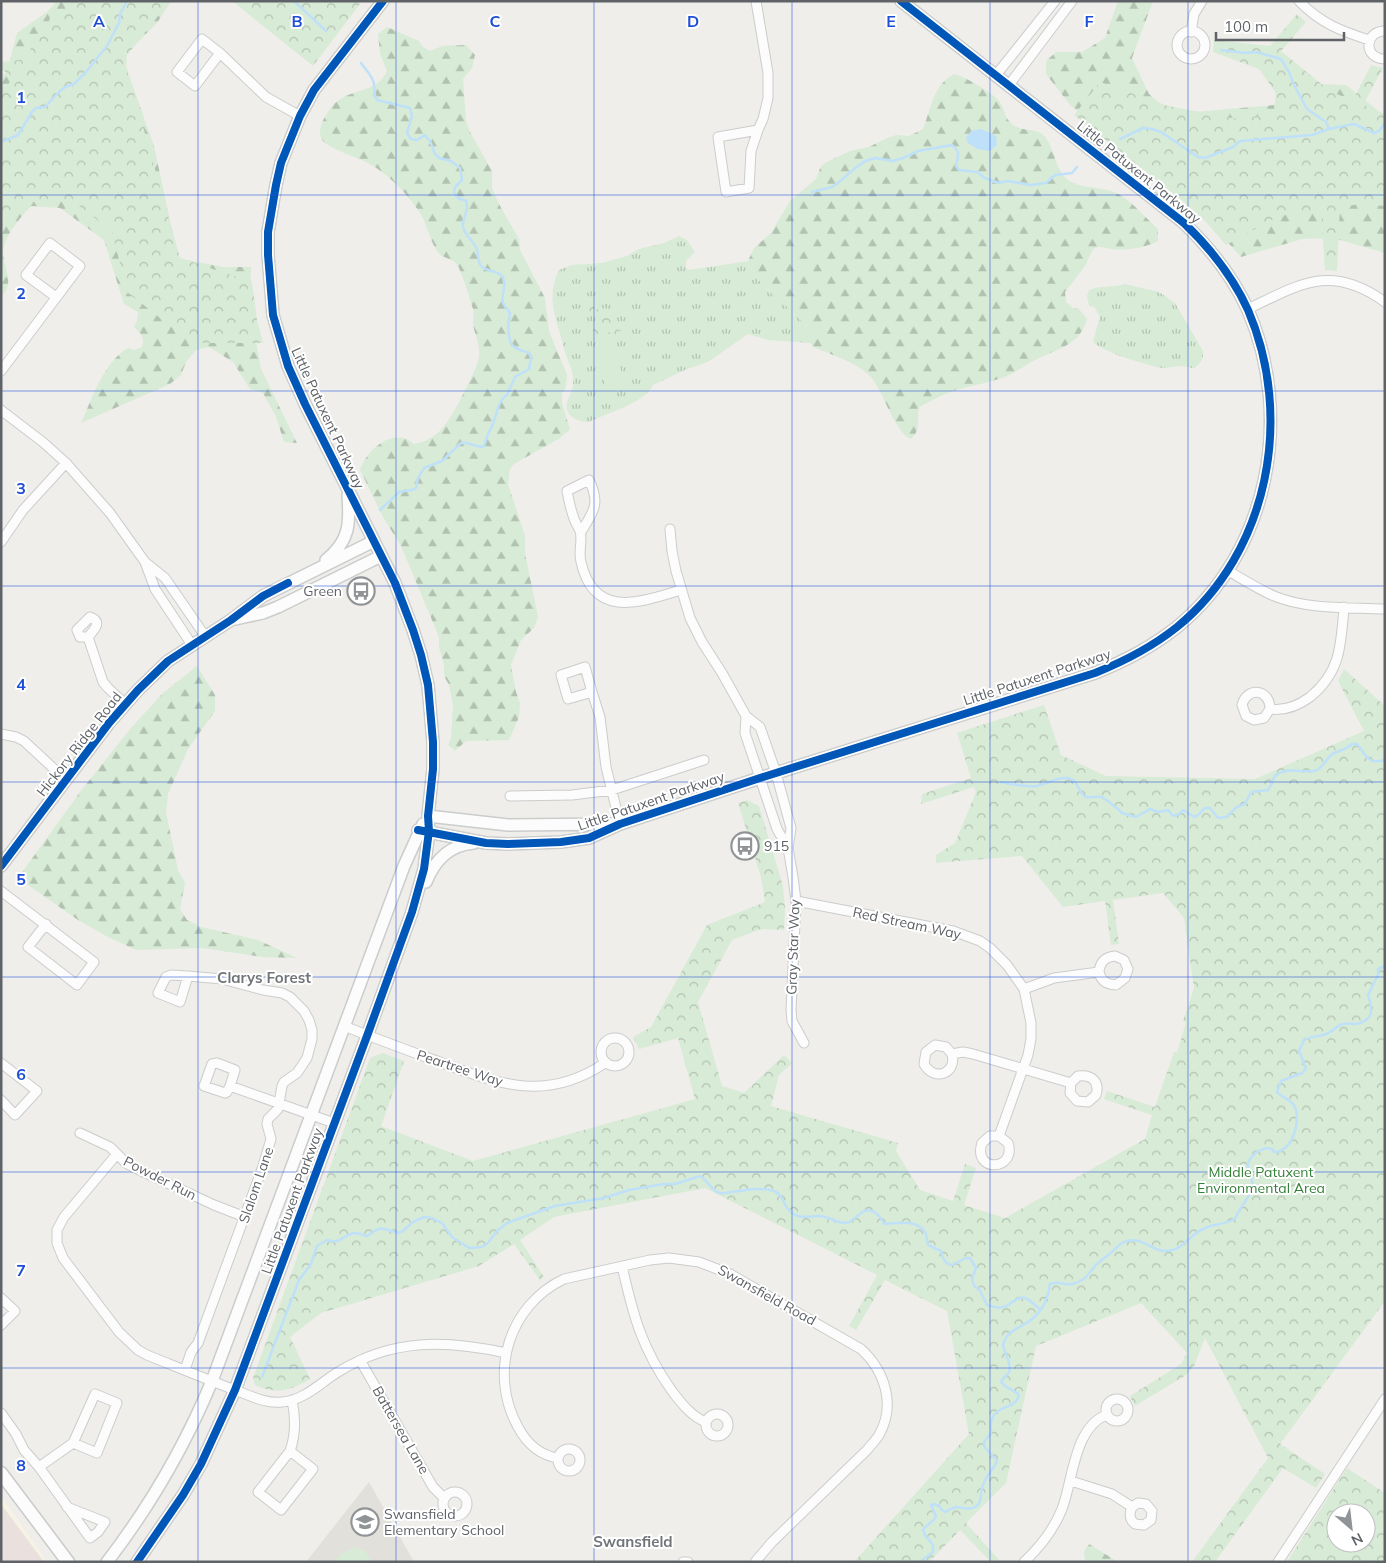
<svg xmlns="http://www.w3.org/2000/svg" width="1386" height="1563" viewBox="0 0 1386 1563" font-family="Mulish,sans-serif">
  <defs>
    <pattern id="grass-tufts" width="24" height="20" patternUnits="userSpaceOnUse" patternTransform="scale(1.25)"><rect width="24" height="20" fill="#d8ebd6"/><path d="M3 7l-1-3M5 7V3M7 7l1-3M15 17l-1-3M17 17v-4M19 17l1-3" fill="none" stroke="#b2c2b1"/></pattern>
    <pattern id="forest-firs" width="22" height="20" patternUnits="userSpaceOnUse" patternTransform="scale(1.25)"><rect width="22" height="20" fill="#d8ebd6"/><path d="M5 1l3.5 6h-7zM16 11l3.5 6h-7z" fill="#b2c2b1"/></pattern>
    <pattern id="park-crowns" width="20" height="18" patternUnits="userSpaceOnUse" patternTransform="scale(1.25)"><rect width="20" height="18" fill="#d8ebd6"/><path d="M2 6a3 3 0 1 1 6 0M12 15a3 3 0 1 1 6 0" fill="none" stroke="#b2c2b1"/></pattern>
  </defs>
  <rect width="100%" height="100%" fill="#efeeea"/>
  <path fill="#f7f3e4" d="M1 1496 47 1562H1Z"/>
  <path fill="#e2e0da" d="M369 1482 414 1562H306Z"/>
  <path fill="#eae0de" d="M1 1504 44 1562H1Z"/>
  <path fill="url(#grass-tufts)" d="M679 236 687 240 695 252 686 261V268L689 270 748 261C760 294 796 306 813 336L811 343 768 340 748 334 708 362 687 369 653 385C645 403 607 413 589 422 581 422 570 419 567 410 564 401 575 391 573 378 572 368 568 361 565 352 563 347 563 342 561 337 554 314 547 293 559 270L572 265 602 263 627 256 639 249 664 243Z
    M1125 284 1159 292 1175 303 1203 351C1204 358 1201 364 1194 368 1190 368 1186 366 1182 366 1176 366 1169 368 1162 368 1150 366 1098 351 1093 341L1100 317 1095 308 1089 305 1087 296 1089 290C1100 285 1113 288 1125 284Z"/>
  <path fill="url(#forest-firs)" d="M57 1H171L157 23 127 53 126 67 154 146 178 258 223 267H251L250 308 261 369 297 443 284 442 276 417 263 393 250 389 233 362 209 347 196 350 186 362 181 375 170 384 81 423C93 397 103 363 128 348L134 350 142 347C145 337 141 334 134 327L137 321 138 312 124 304 104 240 60 208 31 206C20 218 4 236 3 252 3 266 16 285 1 296V78L7 71 17 33 48 11Z
    M1118 1H1153L1132 58 1149 94 1172 114 1274 105 1291 86 1317 84 1346 85 1385 116V253L1333 238 1302 239 1241 257 1187 197 1070 105 1046 74V61L1056 52H1082L1105 38Z
    M387 27 419 41 423 47 430 51 442 46 466 45 475 55 472 68 463 79 466 121 470 132 492 171V188L499 204 519 239 520 250 545 298 549 331 567 375 566 387 562 394V404L570 429 560 438 514 464 510 469 508 484 525 536V553L538 617 534 628 521 640 511 665 516 692 520 703 519 717 509 740 466 741 455 751 448 745 451 738 453 705 449 685 444 676V665L439 647V637L401 546 383 517 360 470C367 449 394 426 414 444 437 440 446 425 457 406 464 392 473 376 478 361 482 347 475 337 473 324 473 319 474 314 473 309 470 299 462 271 456 263 451 258 441 258 437 251 429 239 427 222 418 210 405 191 386 172 366 162 353 156 339 152 328 145 323 142 320 138 320 133 320 125 324 118 328 112 344 85 376 97 387 71L380 54 378 34Z
    M954 74C963 75 994 94 999 101 1005 109 1004 118 1012 124 1022 133 1037 126 1046 138 1055 151 1055 168 1067 179 1076 188 1102 187 1114 192 1130 199 1145 217 1158 229V241C1144 248 1126 251 1111 249 1104 248 1100 245 1093 249L1085 266 1065 292 1066 302 1073 308 1079 309 1087 319C1080 346 1056 349 1035 360 1024 366 1014 374 1002 378 985 384 967 386 950 392 939 396 930 402 919 407 917 418 921 431 911 439 895 434 882 387 869 375 853 361 832 355 813 347L811 343 813 336C796 306 760 294 748 261L754 248 771 233 790 201 816 179 821 166 825 163 850 151 869 147 887 138 896 135 909 136 923 129C931 109 933 85 954 74Z
    M197 666 215 695V711L188 749 168 794 166 813 178 870 185 883 180 909 187 920 201 927 258 940 297 958 262 957 202 948 136 950 108 937 78 920 18 878 80 792 131 728 163 693Z
    M1089 1544 1118 1562H1087C1082 1555 1084 1550 1089 1544Z"/>
  <path fill="url(#park-crowns)" fill-rule="evenodd" d="M77 1H170L124 59 180 258 252 282 257 319 263 343H192L127 292 112 231 74 202 30 199 1 216V95L13 77 1 69V60L5 62 24 59 48 23 50 18 74 6Z
    M232 1H358L360 4 313 66Z
    M1297 14 1306 22 1281 51 1331 92 1353 100 1371 65 1383 68 1363 105 1385 114V207L1367 203 1340 207 1337 271 1325 270 1321 210 1279 216 1226 245 1205 221 1184 202 1074 115 1100 82 1168 106 1243 120 1274 110 1276 93 1259 69 1213 52 1214 40 1270 46Z
    M594 306 595 310 606 308 607 311 613 309 618 330 620 329 622 337 612 339 611 332 607 333 608 336 595 339 592 324 595 323V319L598 318 597 315 587 317 585 308Z
    M1344 669 1385 706V1301L1280 1444 1325 1474 1316 1488 1283 1468 1215 1562H1192L1268 1458 1205 1338 1194 1366 1186 1375 1135 1406 1130 1396 1181 1364 1187 1353 1141 1303 1036 1346 1006 1483 966 1523 1001 1562H991L960 1530 929 1562H854L969 1434 947 1311 885 1280 856 1330 849 1326 877 1275 705 1188 554 1217 520 1240 544 1277 540 1280 514 1244 479 1266 321 1313 290 1337 310 1379C293 1390 275 1395 255 1385L253 1378 370 1058 383 1053 404 1061 381 1126 473 1161 695 1099 678 1038 639 1049 633 1037 651 1027 707 925 765 902 761 877 738 803 747 800 759 806 783 886 785 909 784 930 761 929 732 940 698 1002 722 1086 744 1093 784 1055 792 1063 779 1075 771 1106 898 1143 896 1151 920 1190 953 1201 965 1164 976 1168 964 1205 1005 1218 1145 1139 1152 1115 1104 1099 1107 1091 1155 1107 1174 1052H1177L1186 1023 1183 1021 1194 988 1184 918 1163 893 1113 900 1119 944 1111 945 1105 901 1063 907 1022 856 936 863V855L955 843 976 792 974 787 921 804 922 794 971 778 957 733 1044 705 1061 755 1106 776 1255 779 1364 731 1338 681Z
    M1347 1468 1385 1493V1562H1287ZM1336 1513H1366V1543H1336Z"/>
  <path fill="#d8ebd6" d="M617 351 624 384 605 388 599 355Z
    M355 1547 365 1551 372 1562H334L341 1554Z"/>
  <path fill="#bfe0f9" d="M981 129 996 136 997 145 990 151 977 149 968 143 966 138 971 131Z"/>
  <g fill="none" stroke-linecap="round" stroke-linejoin="round">
    <path stroke="#bfe0f9" stroke-width="2.5" d="M294 1 326 31
      M1221 50 1246 53 1256 52 1281 59 1289 72 1293 83 1307 109 1326 122 1329 129
      M361 63C365 69 374 77 374 85 375 92 373 94 377 100L410 108 412 116 407 133 411 139 417 140 425 135 430 141 435 154 439 158 451 161 460 168 462 180 455 187 454 193 458 198 466 201C470 213 461 218 463 227 465 235 472 240 476 247 479 253 477 261 481 266 486 272 497 270 502 276 508 286 500 294 503 303 505 307 508 310 510 313 508 321 507 340 513 346 517 350 524 351 529 353L531 358 529 369 515 377 507 395 503 398 499 405 493 424 488 434 484 446 481 447 466 443H461L442 461 424 468 418 478 416 488 412 490 399 492 380 510
      M1120 139 1143 128 1152 129 1161 132 1198 157 1205 158 1233 147 1240 141 1312 135 1329 129 1354 124 1374 133 1379 131 1385 123
      M1 142 18 135 32 112 36 108 45 107 58 93 65 87 74 84 86 72 107 46 119 23 120 14 127 1
      M812 192 832 187 838 183 854 169 865 161 875 158 893 161 903 158 918 151 952 145C961 152 958 156 956 166L959 170 977 172 985 178 998 183 1008 181 1031 185 1046 183 1055 175 1072 173 1077 167
      M1001 782C1012 784 1025 787 1036 786 1046 784 1057 777 1067 778 1079 779 1078 794 1086 797 1090 798 1096 796 1101 797 1104 798 1120 810 1122 813L1136 817 1150 809 1158 812 1168 810 1173 816 1179 814 1183 810 1194 817 1197 816 1205 808H1210L1217 817 1220 818 1226 817 1237 807 1245 804 1251 792 1268 790C1271 786 1272 780 1275 776 1286 766 1302 773 1314 771 1323 769 1325 760 1331 755 1338 750 1345 751 1352 744H1357C1367 755 1366 765 1385 760
      M262 1377 299 1280 311 1264 317 1246 327 1240C342 1245 341 1235 354 1233 358 1233 363 1235 367 1236 382 1225 380 1228 398 1233L403 1231 413 1222 424 1217 432 1218 442 1223 452 1237 469 1248 482 1247 488 1243 497 1231 507 1223 555 1206 604 1198 629 1190 664 1184H675L700 1176C708 1181 713 1192 720 1193 724 1194 728 1192 732 1192 744 1190 761 1187 774 1191 783 1194 783 1205 790 1211 798 1220 808 1216 819 1216 828 1216 836 1223 845 1223 857 1223 862 1201 878 1215 881 1218 882 1221 885 1224 897 1223 917 1219 925 1232 927 1235 927 1241 928 1245L941 1251C943 1259 945 1264 952 1265L966 1258H970L976 1268 972 1279 974 1286 979 1289 987 1305C992 1306 998 1309 1003 1307 1011 1306 1015 1296 1025 1298 1031 1300 1036 1307 1041 1310
      M920 1562 933 1552V1545L925 1535 923 1530C926 1524 933 1523 936 1516L931 1505 934 1504 939 1506 942 1510 945 1512C949 1510 952 1508 956 1507 962 1507 969 1511 975 1507 983 1503 980 1491 983 1485 986 1476 993 1470 997 1461L984 1446V1442L991 1433C987 1401 1015 1413 1019 1395 1014 1390 1006 1388 1001 1382 1003 1378 1007 1376 1009 1372 1012 1365 1005 1353 1003 1346 1006 1333 1012 1331 1023 1325 1040 1316 1048 1302 1050 1284 1063 1279 1065 1290 1082 1280 1088 1277 1090 1271 1095 1266 1101 1259 1109 1256 1115 1249 1118 1246 1120 1244 1124 1242 1141 1235 1150 1250 1164 1251 1182 1252 1189 1235 1203 1229 1212 1224 1223 1225 1235 1219 1239 1208 1247 1201 1251 1191 1258 1176 1236 1168 1257 1152 1262 1149 1266 1147 1272 1149L1274 1152C1293 1153 1303 1116 1293 1104 1288 1098 1281 1097 1277 1092L1281 1081 1302 1073 1306 1068 1299 1051 1304 1040C1311 1036 1318 1037 1326 1034 1332 1032 1336 1026 1343 1024 1347 1023 1350 1024 1355 1024 1374 1021 1373 1010 1368 995L1378 975V969L1385 966"/>
    <g stroke="#cbcccc" stroke-width="11">
      <path id="minor" d="M756 1 768 73V98L763 119 758 130 751 151 749 188 726 192 718 137 758 130
        M1299 1C1320 23 1341 31 1369 40
        M1385 31C1364 31 1363 59 1385 59
        M1177 45a14 14 0 1 1 28 0a14 14 0 1 1-28 0Z
        M1191 32 1194 14 1202 1
        M220 53 202 39 177 72 195 86 220 53 266 97 300 116
        M996 75 1055 1
        M1009 85 1072 1
        M1248 309C1300 284 1331 263 1385 302
        M1 371 80 266 50 243 26 275 56 297
        M1 410 44 443 66 463 110 513 145 562 155 589 192 645
        M670 529 672 551 676 571 690 618 702 642 722 673 746 716 760 727 776 773 791 828 788 848 793 877 796 901 791 1010 792 1021 804 1043
        M581 532C593 512 601 504 589 480L567 491C569 501 571 512 575 521 576 524 579 528 580 531 583 540 578 552 581 562 594 620 641 602 681 590
        M1 542 23 510 66 463
        M145 562 165 578 205 636
        M1227 570C1242 579 1258 589 1274 596 1308 610 1349 607 1385 609
        M88 637H80L77 630 90 617C103 622 94 630 88 637L103 682 108 688 125 704
        M592 692 585 667 561 675 568 699 592 692 600 717 606 767 620 824
        M1270 709 1264 718 1254 720 1246 716 1242 705C1247 686 1270 689 1270 709 1285 711 1298 706 1310 697 1341 672 1341 644 1344 607
        M746 716 745 733 777 829 788 848
        M1 734 16 737 24 741 66 780
        M510 796 572 795 612 790 704 760
        M1 891 94 962 77 985 28 947 46 924
        M796 901 953 931 980 941 990 948 1007 965 1024 989 1031 1023V1039L1028 1055 999 1136H990L982 1143C972 1173 1017 1171 1008 1143L999 1136
        M1024 989 1054 978 1099 972C1101 981 1106 984 1116 985L1125 978 1128 969 1124 960 1115 956C1105 957 1100 962 1099 972
        M344 1026C374 1038 404 1049 434 1060 496 1083 544 1104 605 1063
        M601 1052a14 14 0 1 1 28 0a14 14 0 1 1-28 0Z
        M952 1054 946 1047 935 1045 926 1052 924 1064C934 1082 957 1074 952 1054L963 1052 973 1054 1071 1083 1070 1093 1077 1101 1088 1102 1096 1095C1100 1082 1092 1074 1078 1076L1071 1083
        M1 1063 37 1091 15 1115 1 1100
        M230 1086 227 1092 225 1093 204 1086 212 1064 217 1063 235 1070 230 1086 334 1123
        M80 1133 110 1147 126 1163 135 1168 214 1205 245 1217
        M117 1154 64 1217 57 1230V1243L63 1258 119 1332 138 1350 147 1355C177 1367 206 1379 235 1390 251 1396 266 1404 282 1402 305 1400 320 1383 338 1372 393 1338 446 1340 506 1353
        M622 1266C633 1315 642 1349 672 1391 681 1403 692 1417 706 1422
        M1 1298 15 1311 1 1325
        M360 1360 433 1487 444 1498
        M185 1370 191 1352 198 1343 262 1169 271 1139 267 1124 268 1119 278 1109 282 1086 284 1082 297 1073 307 1058 312 1039V1030L309 1020 304 1011 290 997 282 993 263 990 222 979 188 976 180 1002 158 993 166 977 171 975 188 976
        M1106 1410a11 11 0 1 1 22 0a11 11 0 1 1-22 0Z
        M1 1413 16 1434 24 1450 39 1467 90 1538 98 1532 105 1522 67 1507
        M706 1425a11 11 0 1 1 22 0a11 11 0 1 1-22 0Z
        M558 1460a11 11 0 1 1 22 0a11 11 0 1 1-22 0Z
        M290 1451 258 1492 281 1510 313 1469 290 1451C296 1434 296 1419 292 1400
        M558 1458C539 1455 527 1444 518 1427 488 1373 509 1305 564 1279L650 1260 669 1258 699 1262 730 1274 861 1349C885 1371 896 1405 879 1435 876 1440 871 1445 867 1450L772 1542 755 1562
        M39 1467 73 1443 95 1394 117 1403 97 1453 73 1443
        M1071 1481 1112 1494 1132 1507C1129 1514 1129 1519 1135 1524L1144 1525 1151 1520 1152 1511 1146 1504 1138 1503 1132 1507
        M443 1504a12 12 0 1 1 24 0a12 12 0 1 1-24 0Z
        M683 1562H688
        M1024 1562C1040 1547 1054 1529 1062 1509 1073 1480 1074 1428 1106 1415
        M1278 1562 1385 1399"/>
    </g>
    <g stroke="#cbcccc" stroke-width="14">
      <path id="tertiary" d="M326 560C350 541 350 523 348 495
        M235 619 263 613 278 607 381 556
        M428 816 508 825 615 824
        M418 830 486 843 508 844 561 842 589 838 620 824 760 778 1095 673C1125 661 1152 647 1177 627 1269 552 1294 417 1248 310 1233 277 1210 248 1184 223L901 1
        M1 866 109 723 138 690 168 661 231 620 263 596 374 541
        M426 882C435 860 449 845 474 843
        M107 1562C151 1505 184 1448 212 1381L404 866 423 824
        M137 1562 183 1495 201 1464 235 1390 367 1036 412 912 424 869 429 831 428 816 433 769V742L428 685 421 655 413 630 395 583 305 404 288 366 273 315 268 255V232L276 185 281 163 300 116 314 90 383 1"/>
    </g>
    <g stroke="#cacacb" stroke-width="15">
      <path id="secondary" d="M1 1473 68 1562"/>
    </g>
    <use href="#minor" stroke="#fdfcfc" stroke-width="9"/>
    <use href="#tertiary" stroke="#fdfcfc" stroke-width="11"/>
    <use href="#secondary" stroke="#fdfcfc" stroke-width="12"/>
    <g stroke="#fff" stroke-width="11">
      <path id="cycleway" d="M418 830 486 843 508 844 561 842 589 838 620 824 760 778 1095 673C1125 661 1152 647 1177 627 1269 552 1294 417 1248 310 1233 277 1210 248 1184 223L901 1
        M1 866 109 723 138 690 168 661 231 620 263 596 288 583
        M137 1562 183 1495 201 1464 235 1390 367 1036 412 912 424 869 429 831 428 816 433 769V742L428 685 421 655 413 630 395 583 305 404 288 366 273 315 268 255V232L276 185 281 163 300 116 314 90 383 1"/>
    </g>
    <use href="#cycleway" stroke="#0057b8" stroke-width="8"/>
  </g>
  <path fill="none" stroke="#1d4ed8" stroke-width="1" stroke-opacity="0.55" d="M198 1V1562M396 1V1562M594 1V1562M792 1V1562M990 1V1562M1188 1V1562M1 195H1385M1 391H1385M1 586H1385M1 782H1385M1 977H1385M1 1172H1385M1 1368H1385"/>
  <defs>
    <g id="bus-ring" transform="scale(1.4375)"><circle r="9.5" fill="#fff" stroke="#919496" stroke-width="1.5"/><path d="M-5-6H5V4H4V6H2V4H-2V6H-4V4H-5ZM-3.5-4V0h7V-4ZM-3.5 1.2v1.5H-2V1.2ZM2 1.2v1.5H3.5V1.2Z" fill="#919496"/></g>
    <g id="school-ring" transform="scale(1.4375)"><circle r="9.5" fill="#fff" stroke="#919496" stroke-width="1.5"/><path d="M0-5L7-2L0 1L-7-2ZM-4 1L0 2.5L4 1V4Q0 6-4 4Z" fill="#919496"/></g>
  </defs>
  <g fill-rule="evenodd">
    <use href="#bus-ring" x="361" y="591"/>
    <use href="#bus-ring" x="745" y="846"/>
    <use href="#school-ring" x="365" y="1522"/>
  </g>
  <g text-anchor="middle" stroke-width="4" stroke-linejoin="round" paint-order="stroke">
    <g font-size="14" fill="#5f6368" stroke="#fff">
      <text transform="translate(1139 172) rotate(39)" y="5">Little Patuxent Parkway</text>
      <text transform="translate(328 418) rotate(65)" y="5">Little Patuxent Parkway</text>
      <text transform="translate(1037 677) rotate(-18)" y="5">Little Patuxent Parkway</text>
      <text transform="translate(79 744) rotate(-52)" y="5">Hickory Ridge Road</text>
      <text transform="translate(651 801) rotate(-19)" y="5">Little Patuxent Parkway</text>
      <text transform="translate(907 923) rotate(12)" y="5">Red Stream Way</text>
      <text transform="translate(793 947) rotate(-88)" y="5">Gray Star Way</text>
      <text transform="translate(460 1068) rotate(18)" y="5">Peartree Way</text>
      <text transform="translate(160 1178) rotate(27)" y="5">Powder Run</text>
      <text transform="translate(256 1185) rotate(-71)" y="5">Slalom Lane</text>
      <text transform="translate(292 1201) rotate(-70)" y="5">Little Patuxent Parkway</text>
      <text transform="translate(767 1295) rotate(29)" y="5">Swansfield Road</text>
      <text transform="translate(401 1430) rotate(60)" y="5">Battersea Lane</text>
    </g>
    <g font-size="14" fill="#5f6368" stroke="#fff" text-anchor="start">
      <text x="342" y="596" text-anchor="end">Green</text>
      <text x="764" y="851">915</text>
      <text x="384" y="1519">Swansfield<tspan x="384" dy="16">Elementary School</tspan></text>
    </g>
    <g font-size="14" fill="#348238" stroke="#fff">
      <text x="1261" y="1177">Middle Patuxent<tspan x="1261" dy="16">Environmental Area</tspan></text>
    </g>
    <g font-size="15" font-weight="bold" fill="#70757a" stroke="#fff">
      <text x="264" y="983">Clarys Forest</text>
      <text x="633" y="1547">Swansfield</text>
    </g>
  </g>
  <g font-size="16" text-anchor="middle" font-weight="bold" fill="#1d4ed8" stroke="#fff" stroke-width="4" stroke-linejoin="round" paint-order="stroke">
    <text x="99" y="27">A</text>
    <text x="297" y="27">B</text>
    <text x="495" y="27">C</text>
    <text x="693" y="27">D</text>
    <text x="891" y="27">E</text>
    <text x="1089" y="27">F</text>
    <text x="21" y="103">1</text>
    <text x="21" y="299">2</text>
    <text x="21" y="494">3</text>
    <text x="21" y="690">4</text>
    <text x="21" y="885">5</text>
    <text x="21" y="1080">6</text>
    <text x="21" y="1276">7</text>
    <text x="21" y="1471">8</text>
  </g>
  <rect width="1386" height="1563" fill="none" stroke="#5f6368" stroke-width="5"/>
  <g transform="translate(1351 1528) rotate(152)"><circle r="24" fill="#ffffff" stroke="#bfc1c3"/>
  <path d="M0-4L9 19L0 12L-9 19Z" fill="#919496"/>
  <text y="-8" font-size="14" font-weight="bold" text-anchor="middle" fill="#5f6368">N</text>
  </g>
  <path d="M1216 32v8h128v-8" fill="none" stroke="#5f6368" stroke-width="2.5"/>
  <text x="1224" y="32" font-size="15" fill="#5f6368" stroke="#ffffff" stroke-width="4" paint-order="stroke">100 m</text>
</svg>
